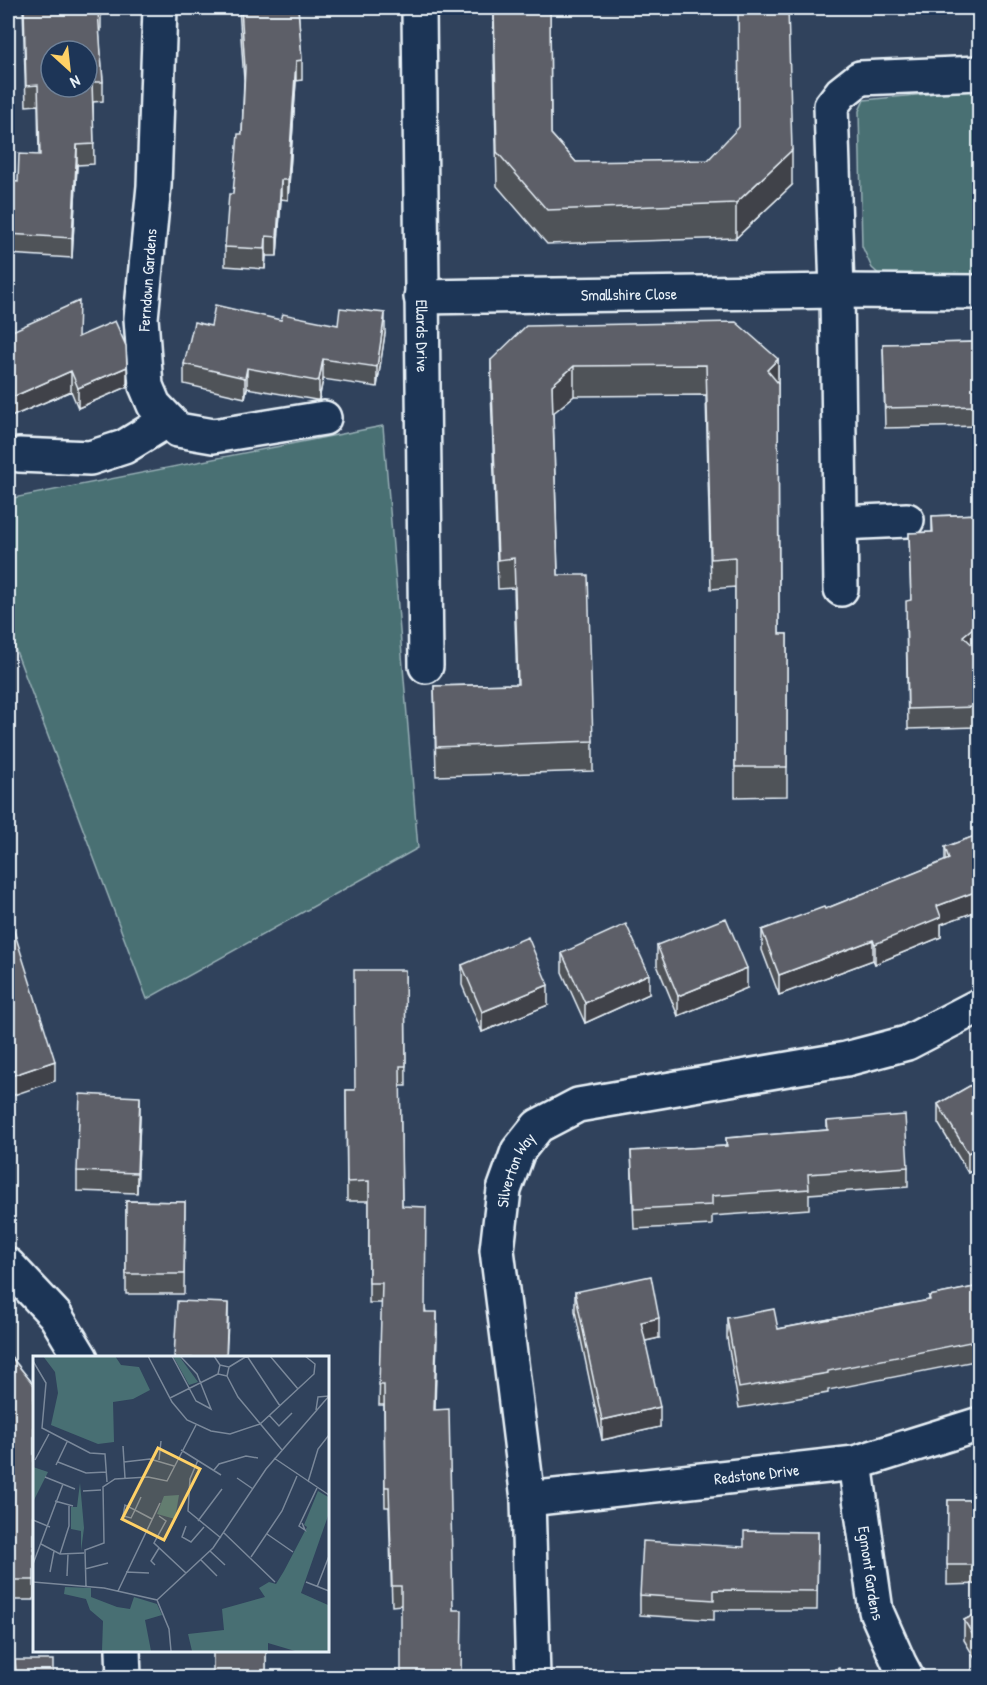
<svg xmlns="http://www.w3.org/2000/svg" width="987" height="1685" viewBox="0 0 987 1685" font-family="'Patrick Hand',sans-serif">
  <rect width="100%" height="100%" fill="#30425c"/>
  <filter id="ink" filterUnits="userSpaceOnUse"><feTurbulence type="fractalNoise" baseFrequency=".0167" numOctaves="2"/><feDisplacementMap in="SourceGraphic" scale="12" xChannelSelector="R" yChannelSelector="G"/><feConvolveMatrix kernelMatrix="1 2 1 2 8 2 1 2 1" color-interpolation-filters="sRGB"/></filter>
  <g filter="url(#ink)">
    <path fill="#486f73" stroke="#98b0b6" stroke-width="1.5" d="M979 89V281L889 283 872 268 862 246 859 111 864 100Z
      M383 426 418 848 147 999 13 643 8 608V499Z"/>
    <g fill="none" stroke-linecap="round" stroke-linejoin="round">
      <g stroke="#e8f1f8" stroke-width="38">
        <g id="street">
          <path d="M160 8 154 186 141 318 146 386 154 405 178 430 213 436 324 418"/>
          <path id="s1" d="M419 8 426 666"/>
          <path id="s2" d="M421 297 837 291 980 292"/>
          <path d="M19 455 90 458 124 447 168 420"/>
          <path d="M840 523 907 520"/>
          <path d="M841 589 837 291 831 106 841 93 860 78 980 73"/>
          <path d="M8 1265 55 1315 81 1358"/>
          <path id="s3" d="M855 1463 876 1611 899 1663 907 1678"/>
          <path id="s4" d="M528 1499 855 1463 980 1424"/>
          <path d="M123 1650 124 1678"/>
          <path id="s5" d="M533 1678 528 1499 497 1250 504 1190 518 1151 538 1126 578 1105 846 1059 907 1043 980 1005"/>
        </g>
      </g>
      <use href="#street" stroke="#1d3557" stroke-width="33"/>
    </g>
    <path fill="#505259" stroke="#e8f1f8" stroke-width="1.5" d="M23 8H101V31H99L103 82V101L93 102 94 164 77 165 72 258 8 254V181L18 182 39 155 38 105 26 106Z
      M239 8H298L302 60V80L296 81 288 200 281 199 277 256H266L265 269 225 266V247L242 134 244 80Z
      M493 8H550L551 134 576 162 792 185 736 238 547 244 497 186Z
      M281 320 338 325 385 333 377 387 323 379 319 400H316L247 388 245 398 184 384V364L211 326Z
      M8 333 79 337 127 387 78 408 71 391 8 418Z
      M980 342V426L885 428 883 344Z
      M778 359 779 634H787V796L735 797V587L711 589 706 395 574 396 553 413 558 575 593 741V771L436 776 434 686 517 684 514 588 498 589 491 390V360Z
      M980 514V642L974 647 980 652V707L976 711V727L908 729 906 620 911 600 909 533 932 532V516Z
      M980 834V910L941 924V937L875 964 873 960 779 995 762 950V930L825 909 945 861V847Z
      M657 945 747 988 678 1016 657 965Z
      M562 953 649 994 585 1023 562 972Z
      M462 965 548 1005 482 1032 462 985Z
      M405 970 406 1086H400L402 1206 426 1312 437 1332 435 1410 453 1610 462 1677 401 1605 392 1606 389 1507H385L384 1405H379L382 1303H369V1201H347L346 1090H355Z
      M980 1080V1166L968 1173 938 1123V1104Z
      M140 1116 137 1193 77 1191V1171Z
      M827 1121 908 1167V1187L809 1194V1209L712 1216V1225L634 1229 631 1151 726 1146V1138L827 1130Z
      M126 1201 185 1202 184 1294H126Z
      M980 1286V1360L828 1390V1393L739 1408 727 1338V1318L778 1329 929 1300V1296Z
      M575 1292 659 1338 645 1341 660 1427 602 1440 575 1311Z
      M8 1353 34 1385V1600H8Z
      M948 1500H980V1584L947 1585Z
      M818 1532 817 1610H714V1620L640 1615V1595Z
      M980 1612V1667L964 1640V1620Z
      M266 1650V1677H213Z"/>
    <path fill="#414248" stroke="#e8f1f8" stroke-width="1.5" d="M296 61V81L288 200V180Z
      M77 145V165L72 258V238Z
      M792 150V185L736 238V203Z
      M281 180V199L277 256V237Z
      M266 236V256L265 269V249Z
      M385 313V333L377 387V367Z
      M323 359V379L319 400V380Z
      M778 359V388L767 370Z
      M574 366V396L552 414V385Z
      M127 367V387L78 408V388Z
      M247 368V388L245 398V378Z
      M71 371V391L8 418V399Z
      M980 622V642L963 656V636Z
      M980 687V707L976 711 975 692Z
      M980 890V910L941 924V937L875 964V944L937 906Z
      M873 940V960L779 995V975Z
      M747 968V988L678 1016V996Z
      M649 974V994L585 1023V1003Z
      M548 985V1005L482 1032V1012Z
      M55 1061V1081L8 1097V1077Z
      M140 1097V1116L137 1193V1173Z
      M980 1146V1166L968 1173V1153Z
      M228 1303V1322L226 1358Z
      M437 1312V1332L434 1429V1410Z
      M659 1318V1338L641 1342V1322Z
      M660 1407V1427L602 1440V1420Z"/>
    <path fill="#5d5f67" stroke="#e8f1f8" stroke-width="1.5" fill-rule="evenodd" d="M24 8H101V11H98L103 82H92L94 144 77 145 72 238 8 234V181L18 182 19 154 40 155 38 85 26 86ZM51 51H87V87H51Z
      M241 8H298L302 60 296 61 288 180H281L277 237 266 236 265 249 225 247 229 194H233L238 134H242L245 68Z
      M494 8H550L551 134 576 162 708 160 739 127 738 8H788L792 150 736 203 547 210 497 152Z
      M79 301 78 337 115 321 126 346 127 367 78 388 71 371 8 399V333Z
      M215 305 281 320 283 314 338 325 340 308 385 313 377 367 323 359 319 380 316 381 247 368 245 378 184 364 194 322 211 326Z
      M736 322 778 359 767 370 778 383 779 634H787V767H735V557L711 559 706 365 574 366 552 385 558 575H588L593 741 436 747 434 686 518 684 514 558 498 560 491 360 526 326Z
      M980 342V406L885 408 883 344Z
      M980 514V622L963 636 980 652V687L975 692 976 707 908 709 906 601 911 600 909 533 933 532 932 516Z
      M980 834V890L937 906 941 917 875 944 873 940 779 975 762 930 824 907 825 909 949 859 945 847Z
      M8 912 55 1061 8 1077Z
      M726 918 747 968 678 996 657 945Z
      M626 924 649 974 585 1003 562 953Z
      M528 937 548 985 482 1012 462 965Z
      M354 970H405L406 1066H400L402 1206 426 1207 425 1312H437L434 1410 449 1409 453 1610H462L461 1677H401V1586H392L389 1487H385L384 1385H379L382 1283H369V1181L347 1182 346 1090H355Z
      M980 1080V1146L968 1153 938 1104Z
      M80 1094 140 1097 137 1173 77 1171Z
      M905 1115 908 1167 808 1174 809 1189 712 1196V1205L634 1209 631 1151 727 1146 726 1138 828 1130 827 1121Z
      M126 1201 185 1202 184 1274H126Z
      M651 1276 659 1318 641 1322 660 1407 602 1420 575 1292Z
      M980 1286V1340L828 1371V1373L739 1388 727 1318 774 1309 778 1329 930 1300 929 1296Z
      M177 1301 228 1303 226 1358H174Z
      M8 1353 34 1385V1580H8Z
      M948 1500H980V1565H947Z
      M744 1531 818 1532 817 1591 714 1590V1600L640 1595 643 1541 744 1547Z
      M980 1612V1647L964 1620Z
      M213 1650H266V1670H263L262 1677H213Z
      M15 1660H53V1677H8V1671H16Z
      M839 1668 843 1677H813Z
      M663 1675V1677H626Z"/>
  </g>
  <g text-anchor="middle" stroke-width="5" stroke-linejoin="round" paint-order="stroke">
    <g font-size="16" fill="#e8f1f8" stroke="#1d3557">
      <text transform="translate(147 280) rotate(-86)" y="6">Ferndown Gardens</text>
      <text dy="6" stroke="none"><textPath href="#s2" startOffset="208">Smallshire Close</textPath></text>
      <text dy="6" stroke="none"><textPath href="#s1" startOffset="328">Ellards Drive</textPath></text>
      <text dy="6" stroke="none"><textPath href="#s5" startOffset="513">Silverton Way</textPath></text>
      <text dy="6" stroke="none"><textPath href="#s4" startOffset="230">Redstone Drive</textPath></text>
      <text dy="6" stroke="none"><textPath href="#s3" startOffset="111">Egmont Gardens</textPath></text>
    </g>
  </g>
  <g transform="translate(33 1356)">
    <rect width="296" height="296" fill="#30425c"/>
    <path d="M10 0H82L88 9 106 11 117 34 100 43 80 46 81 86 65 88 18 69 25 37 22 16ZM140 0H146L165 26 156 29ZM0 111 15 116 0 146ZM47 127 51 172 48 195V175L38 173V151H44ZM285 135 295 141V160L268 237 295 249V295H262L235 287V295H159L155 278 191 274 189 253 232 241 226 232 236 226 243 228 251 215 274 171 271 169ZM146 139 142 163 124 158 131 140ZM32 231 58 232V241L84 251 97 253 101 241 124 248 129 259 112 264 118 295H69L70 265 57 254 53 243 31 238Z" fill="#486f73"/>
    <path fill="none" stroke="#7a889a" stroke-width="1.5" d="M115 0 139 46 154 64 178 75 197 78 227 68 281 18 282 8 272 0M139 0 163 45 178 53 164 18 147 0M181 0 187 9 185 18 194 20M214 0 247 50M237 0 265 33M0 5 13 27 9 72 57 97 72 98 74 126M187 9 196 11 194 20 205 41 249 94M196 11 214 0M137 42 185 18M283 54 285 41 296 40M236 59 246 70 259 57M90 90 92 122M148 94 188 119M241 102 296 139M2 104 16 78M126 104 128 85M165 104 157 123 155 155 188 182M25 106 53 117 74 116M91 106 117 103 141 110M23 109 34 86M181 114 186 108 213 100 225 102M12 121 42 133M204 122 220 133M275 126 285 93 296 79M50 135 68 134M108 141 102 154 98 162 90 160 92 149 102 154 119 163M22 145 40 150M126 160 133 165 121 187 153 217M0 164 17 171M165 165 189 133M269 167 272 174 266 170 284 132M153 170 149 181 158 186 171 171M191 177 242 226M234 178 260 196M8 188 27 198 51 197M177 195 192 209M27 198 36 170V150M218 201 249 155 264 120M168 204 184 220M0 208 30 128M122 209 118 205 126 192M52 213 75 207M17 216 21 195M93 216 116 217M34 220 35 198M0 226 71 232 124 244 136 273 138 295M273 226 296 235M53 231 52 194 71 187 70 131 82 123 115 121 134 125 163 69M284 231 296 200M85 235 127 147M124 244 180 192 233 113 296 40"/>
    <path fill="#ffd166" fill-opacity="0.15" stroke="#ffd166" stroke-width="3" d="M125 92 167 113 131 184 89 163Z"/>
    <rect width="296" height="296" fill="none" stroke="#e8f1f8" stroke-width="3"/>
  </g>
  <rect width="987" height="1685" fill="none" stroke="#1d3557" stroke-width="30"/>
  <rect x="15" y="15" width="957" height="1655" fill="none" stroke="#e8f1f8" stroke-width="2" filter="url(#ink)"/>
  <g transform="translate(69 69) rotate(153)"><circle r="28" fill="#1d3557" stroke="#6e8097" stroke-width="1.5"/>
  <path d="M0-4.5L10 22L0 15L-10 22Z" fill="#ffd166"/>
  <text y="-9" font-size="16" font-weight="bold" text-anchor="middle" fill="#e8f1f8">N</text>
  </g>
</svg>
